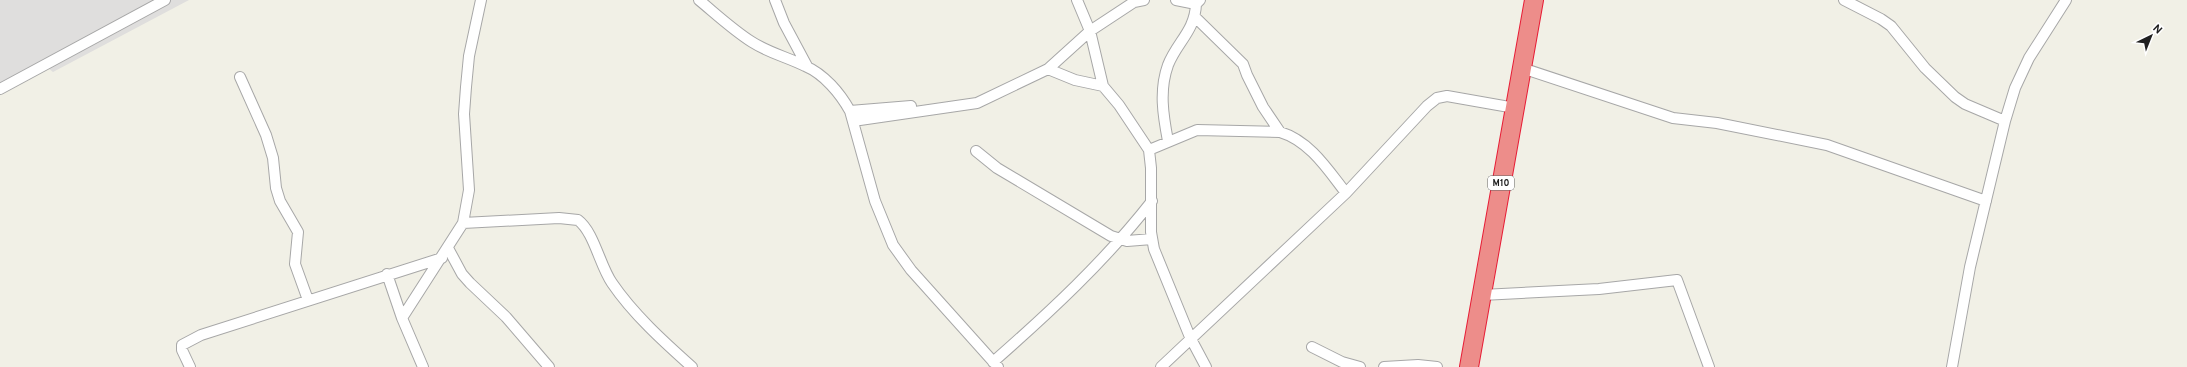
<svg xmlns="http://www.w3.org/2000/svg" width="2187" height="367" viewBox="0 0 2187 367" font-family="Overpass,sans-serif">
  <rect width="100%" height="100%" fill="#f1f0e6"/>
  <path fill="#dfdedd" d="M0 0H189L53 72 42 63 0 85Z"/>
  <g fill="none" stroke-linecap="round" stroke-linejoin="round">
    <g stroke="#a7a7a7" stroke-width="12">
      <path id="street" d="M699 0C716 14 733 30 752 42 769 53 787 57 805 66 824 74 840 93 850 111L875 201 893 245 911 270 998 367
        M775 0 784 23 807 66
        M1077 0 1090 31 1103 86 1119 105 1149 150 1151 168V232L1154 249 1190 337 1206 367
        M1176 0 1196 4
        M1844 0 1881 19 1891 26 1925 68 1955 97 1965 104 2005 121
        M1196 18 1243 64 1247 75 1263 107 1280 132
        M1522 68 1673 118 1717 123 1827 145 1986 201
        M1048 69 1075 80 1103 86
        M240 77 266 135 273 158 276 188 280 201 298 232 295 264 308 300
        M0 89 165 0
        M850 111 911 106
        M853 121 977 103 1048 69 1090 31 1134 2 1144 0
        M1168 141C1163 115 1159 90 1168 65 1177 42 1195 31 1196 4L1200 0
        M1149 150 1197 130 1280 132C1310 141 1328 170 1346 193
        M976 151 997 168 1111 236 1127 241 1152 239
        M463 223 559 218 578 220C594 232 600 266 612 283 633 314 664 342 692 367
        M448 248 462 274 470 283 506 317 549 367
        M387 274 402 318 423 367
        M1482 295 1599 289 1677 280 1709 367
        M402 318 463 223 469 190 464 114 466 87 469 56 481 0
        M1312 347 1342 362 1360 367
        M993 362C1050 312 1105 261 1152 201
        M190 367 182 350V345L201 335 442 258
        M1161 367 1346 193 1427 106 1437 98 1447 96 1515 108
        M1384 367 1418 365 1437 367
        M1952 367 1970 267 2005 121 2015 88 2029 58 2066 0"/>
    </g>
    <g stroke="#e71c35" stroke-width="20">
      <path id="highway" d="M1469 367 1534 0"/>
    </g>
    <use href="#street" stroke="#fff" stroke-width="10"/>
    <use href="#highway" stroke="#ed8d8a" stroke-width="18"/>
  </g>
  <g text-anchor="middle" stroke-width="4" stroke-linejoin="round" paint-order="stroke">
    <rect fill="#fff" stroke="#636363" stroke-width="1" x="1488" y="176" width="26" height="14" rx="3"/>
    <g font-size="9" font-weight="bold" fill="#202020">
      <text x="1501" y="186">M10</text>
    </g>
  </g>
  <g transform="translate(2151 36) rotate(43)" stroke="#ffffff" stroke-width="3" paint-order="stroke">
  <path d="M0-3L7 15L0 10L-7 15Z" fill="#202020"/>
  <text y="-6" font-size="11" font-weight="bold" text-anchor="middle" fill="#202020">N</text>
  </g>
</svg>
